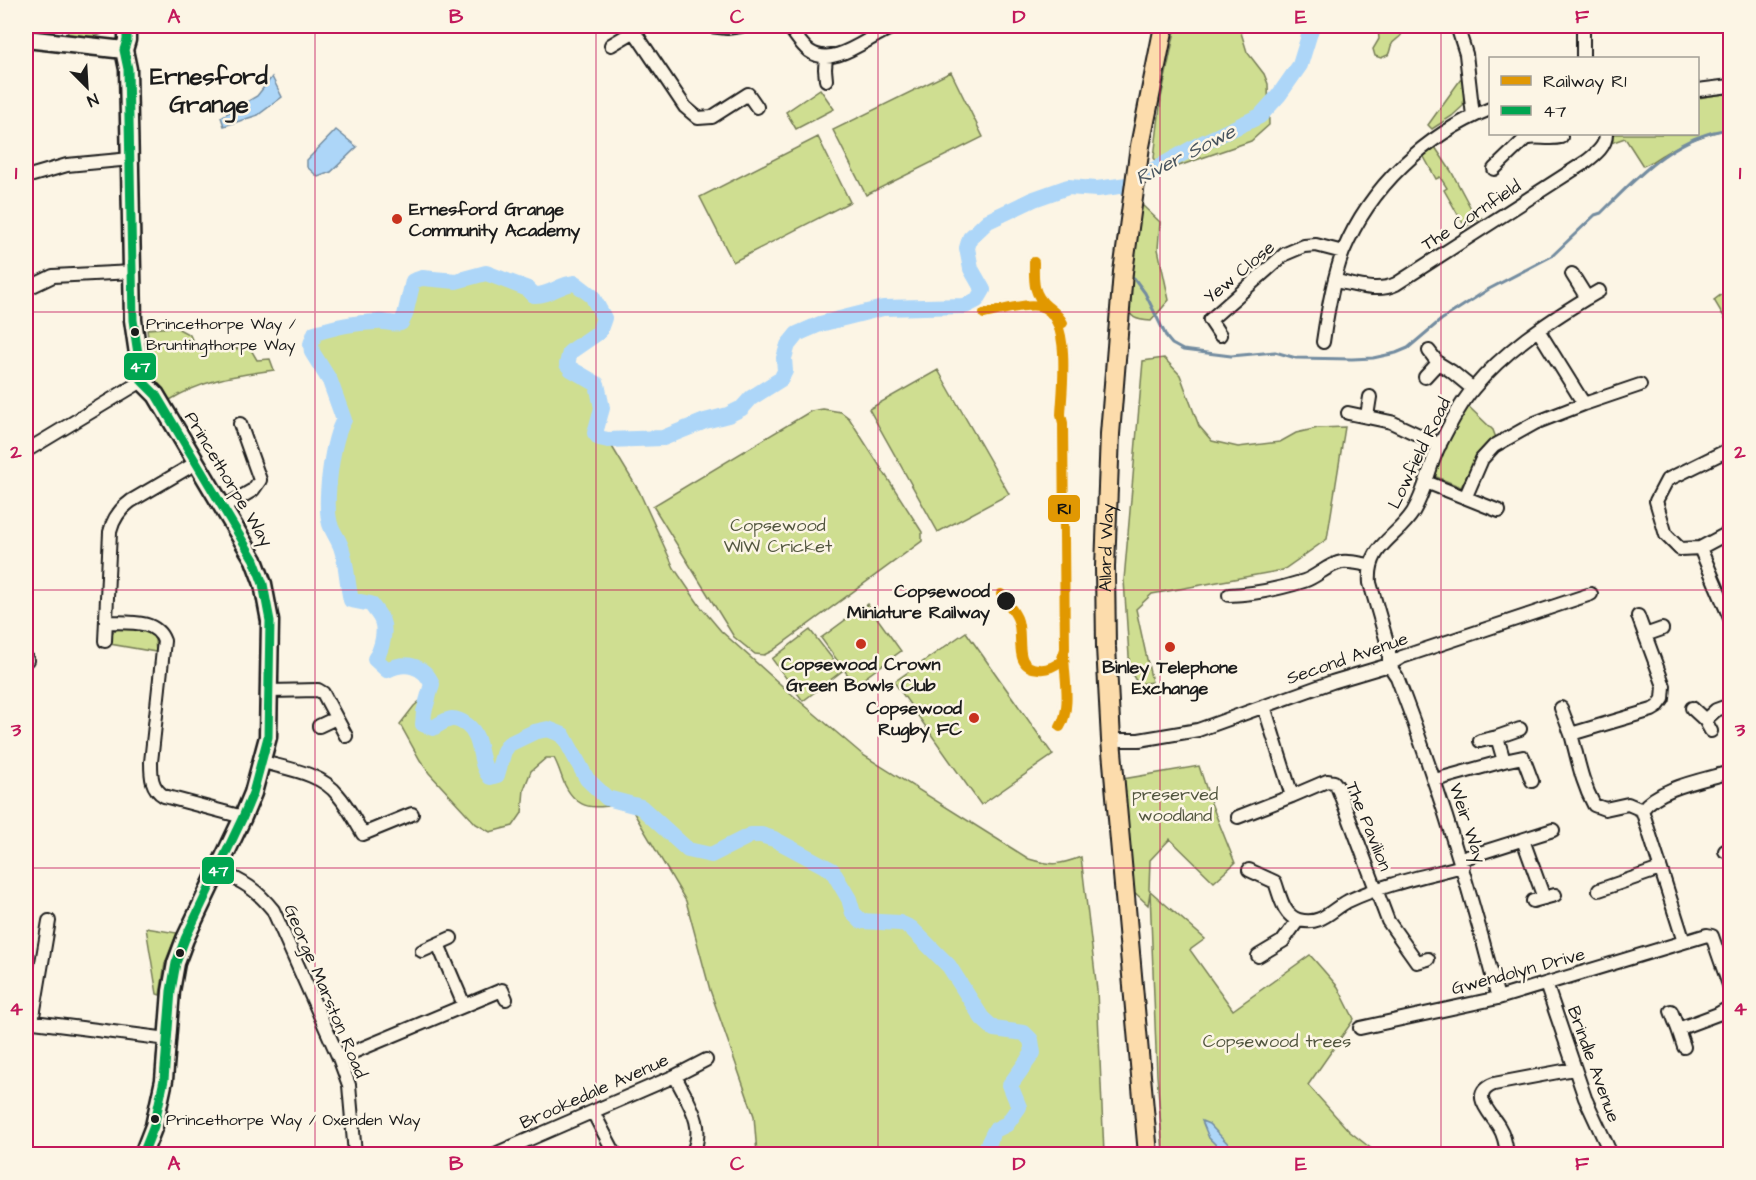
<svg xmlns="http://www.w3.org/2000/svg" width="1756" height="1180" viewBox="0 0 1756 1180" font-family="'Architects Daughter',sans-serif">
  <rect width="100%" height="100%" fill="#fcf5e5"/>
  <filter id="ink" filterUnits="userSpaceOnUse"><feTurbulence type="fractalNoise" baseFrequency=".0167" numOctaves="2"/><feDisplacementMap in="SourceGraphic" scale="12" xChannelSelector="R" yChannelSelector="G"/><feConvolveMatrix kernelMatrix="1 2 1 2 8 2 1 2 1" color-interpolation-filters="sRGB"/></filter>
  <g filter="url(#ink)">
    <path fill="#cfde91" stroke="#767d56" stroke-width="1.5" d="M70 26H110C102 42 82 35 67 34Z
      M1176 26H1239L1247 52 1264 74 1268 84 1269 125 1251 141 1164 171 1154 158 1161 98Z
      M1380 26H1402C1404 41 1395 36 1391 46 1390 49 1390 52 1388 55L1381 58 1375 56 1373 49 1379 39 1378 29Z
      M951 72 983 137 866 195 833 130Z
      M1466 72 1463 106 1452 116 1432 129 1428 125Z
      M820 89 834 109 796 129 786 112Z
      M1730 93V129C1709 132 1682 143 1664 154 1656 158 1652 163 1643 166L1625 138 1611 143V134H1698V98Z
      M818 137 850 202 733 262 700 197Z
      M1435 147 1451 171 1474 214 1481 217 1465 227 1444 190 1447 188 1440 177 1436 179 1423 155Z
      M1142 205 1160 222 1158 249 1169 300 1151 321C1136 320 1130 319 1126 303Z
      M486 273 528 289 534 295C551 297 557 284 575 283L592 296 604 318 599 332 570 352 567 364 571 369 597 384 602 408 595 433 599 438 608 440 639 491 674 568 700 606 721 631 789 692 863 755 1029 859C1052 866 1059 865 1081 857L1097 990 1104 1154H757L754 1116 710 990 686 901 628 803C601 807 580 815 565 785 561 776 559 767 554 758H546L531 771 524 789 522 813 513 826 490 832 476 824 429 773 420 760 400 724 414 706 431 691 432 683 428 675 418 666H395L387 670 375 659C382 650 386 632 382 621 380 615 374 609 371 604L351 600C347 584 347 565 342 550 340 541 333 533 330 524 324 501 332 440 344 420L330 381 312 352 311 344 315 333C339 326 352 323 377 322 386 321 392 325 401 323L405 315 413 281 422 278 455 281Z
      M1730 288V327L1714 300Z
      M175 327 190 335 197 351 250 348 257 360 270 359 274 370C233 376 205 379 168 401L152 373 147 329Z
      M1164 358 1180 375 1199 426 1212 441 1238 447 1280 442 1296 433 1318 428 1345 427 1327 539 1283 570 1152 594 1136 609 1152 682 1138 684 1130 671 1124 580 1143 361Z
      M938 370 1009 494 938 532 869 409Z
      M1468 406 1493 430 1496 438 1479 452 1461 487 1434 476 1445 445Z
      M823 409 841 412 849 418 922 532V541L772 651 764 655 755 654 734 637 653 506 811 411Z
      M867 604 901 651 855 685 821 638Z
      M118 629 145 630 152 633 155 640 156 652 110 644 109 634Z
      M810 630 842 671 803 701 772 659Z
      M966 632 1053 755 981 805 894 682Z
      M1199 766 1211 803 1235 863 1214 882 1170 839 1150 860 1149 890 1205 939 1190 950 1233 1010 1310 955 1338 987 1354 1019 1308 1085 1349 1131 1378 1154H1163L1157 1075 1150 892 1148 905 1130 888 1123 779Z
      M146 928 177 933 165 963 160 995 157 994Z"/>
    <path fill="#add6f8" stroke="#738ca0" stroke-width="1.5" d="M272 77 282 97 258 115 224 126 221 117 257 96Z
      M336 130 357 147 331 172 318 177 307 167V160Z
      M1202 1121 1209 1124 1238 1154 1223 1152 1209 1138Z"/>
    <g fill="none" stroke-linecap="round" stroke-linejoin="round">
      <path stroke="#738ca0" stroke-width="3" d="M1134 278 1145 293 1167 338 1172 344 1183 350 1231 356 1275 352 1296 358 1352 359 1373 358 1396 353 1408 348 1441 320 1489 289 1552 256 1595 215 1601 213C1639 175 1674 136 1730 129"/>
      <path stroke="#add6f8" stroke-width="16" d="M983 1154 995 1130 1007 1124 1019 1107 1010 1085 1033 1053 1031 1040 1024 1033 994 1029 982 1018 949 966 911 928 900 923 861 921 853 913 849 899 832 870 774 839 761 835H751L711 855 688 850 641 807 607 798 587 779 563 735 548 729 534 732 509 744 504 751 497 775 490 777C477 762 484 738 467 725 452 714 447 720 433 728L423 724 424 712 432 684C424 665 405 661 387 670L375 659C382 650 386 631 382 621 380 615 374 609 371 604L351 600C347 584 347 565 342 550 340 541 333 533 330 524 324 502 332 439 344 420L330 381 312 352 311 344 315 333C339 326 352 323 377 322 386 321 392 325 401 323L405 315 413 281 422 278 456 281 486 273 528 289 534 295C550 296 559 284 575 283L592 296 604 318 599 332 570 352 567 364 571 369 597 384 602 408 595 433 599 438 608 440 663 438 705 421 728 415 742 408 751 398 781 379 785 371 784 358 788 345 797 334 820 324 883 308 965 306 977 300 983 290 971 269 967 248 970 238 988 221 1034 199 1068 187 1097 189 1127 185 1198 145 1260 116 1279 95 1300 65 1312 26"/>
      <g stroke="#1c1c1c" stroke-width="16">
        <path id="street" d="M710 26 727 28 741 26
          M788 26C795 34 801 45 809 51 835 70 870 34 896 26
          M1457 26 1466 54 1473 116
          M1583 26V58
          M634 31 685 107 698 118 712 117 748 94 757 107
          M611 45 643 26
          M826 80 825 69 826 57
          M1698 90 1730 86
          M1494 169 1525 139C1534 135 1549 140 1561 137
          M26 177 67 165 131 159
          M1336 281C1356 285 1377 293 1396 284L1587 161C1596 154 1606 146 1606 134
          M26 289 53 276 133 272
          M1587 298 1599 291
          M1538 330 1584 404
          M1220 335 1210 320 1285 254 1304 246 1316 245 1343 252
          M1323 342C1327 314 1333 279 1343 252 1370 187 1425 135 1490 109
          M1429 351 1438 363 1451 371 1473 389
          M1425 377 1438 363
          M1348 413 1391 422 1440 445
          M1367 416 1370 397
          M1730 449 1667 480 1656 501 1666 535 1680 549 1700 548 1730 532
          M26 451 142 381
          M1426 482 1499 511
          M1466 496 1482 459 1494 446 1535 423 1584 404 1640 385
          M224 507 253 490 260 480 240 424
          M1700 548 1730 618
          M1229 595C1255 594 1279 589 1304 581 1317 577 1328 564 1342 562 1351 561 1361 564 1370 565
          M1638 616 1664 686 1663 699 1657 707 1652 710 1571 734C1578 759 1581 781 1594 805L1605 809 1628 804 1642 810
          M106 622C126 623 156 618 164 641L151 762C151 776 151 788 164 796L243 817
          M1645 635 1662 629
          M105 641 110 532C113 519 120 509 131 501L196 463
          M26 658 27 660
          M1389 665V649L1370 583C1367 545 1396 539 1413 512 1426 491 1429 465 1440 444 1449 426 1460 404 1473 389 1504 351 1546 323 1587 298L1572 274
          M1389 665 1397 677C1437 782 1470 888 1498 998
          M270 691 318 690 323 693 346 736
          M1264 706 1292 796 1327 781 1334 782 1337 786 1388 921 1417 962 1428 959
          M1561 708 1571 734
          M1692 708 1705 720
          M319 726 336 718
          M1520 729 1497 737 1504 761 1523 757 1532 781
          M1711 731 1705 720 1716 710 1730 705
          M1111 740H1139L1198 730 1332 682 1389 665 1402 657 1591 594
          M1480 741 1497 737
          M263 762C288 769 321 773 338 795 348 806 355 821 363 834L412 814
          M1435 780 1504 761
          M1238 817 1292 796
          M1523 840 1544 898
          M1725 851 1730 849
          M1461 859 1553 830
          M1249 870 1275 882C1280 895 1283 916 1299 920 1321 926 1331 910 1348 901 1384 884 1425 876 1463 866
          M219 871C244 882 256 889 273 910L339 1058 349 1085 355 1154
          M1599 890 1660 869
          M1533 901 1555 895
          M1684 942 1642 810C1659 787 1704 780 1730 772
          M438 944 464 1005
          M422 951 451 938
          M1258 956 1283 941 1298 920
          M1546 984 1585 1098 1611 1154
          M1671 1011 1678 1029
          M26 1021 168 1039
          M32 1022 49 921
          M1360 1028 1498 998 1707 935 1712 936 1730 988
          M1684 1047 1678 1029 1718 1014 1730 1007
          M339 1058 502 990 506 999
          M675 1076C688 1103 707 1125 692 1154
          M593 1112 615 1154
          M351 1154H375
          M495 1154 675 1076 706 1060
          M1507 1154C1506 1145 1504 1135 1499 1127 1491 1113 1468 1094 1494 1084L1574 1069"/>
      </g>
      <g stroke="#1c1c1c" stroke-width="21">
        <path id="secondary" d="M127 26V40L124 50 128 69 133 320 142 381 156 395 254 560 263 584 270 621 268 737 253 793 243 817 185 939 176 963 171 991 164 1080 154 1126 143 1154
          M26 39 124 50"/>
      </g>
      <g stroke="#1c1c1c" stroke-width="22">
        <g id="primary">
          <path id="s1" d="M1148 1154 1111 740 1106 647 1105 567 1110 434 1123 272 1140 146 1164 26"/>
        </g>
      </g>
      <use href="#street" stroke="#fcf5e5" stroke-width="12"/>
      <use href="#secondary" stroke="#fcf5e5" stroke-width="16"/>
      <use href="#primary" stroke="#fcdcac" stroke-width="18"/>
      <g stroke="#fcf5e5" stroke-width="14">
        <path id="bus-1" d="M127 26V40L124 50 128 69 133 320 142 381 156 395 254 560 263 584 270 621 268 737 253 793 243 817 185 939 176 963 171 991 164 1080 154 1126 143 1154"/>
      </g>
      <use href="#bus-1" stroke="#00a651" stroke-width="9"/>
      <g stroke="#fcf5e5" stroke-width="15">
        <path id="rail-1" d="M1034 262C1034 280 1032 293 1047 306 1053 311 1059 315 1063 323
          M984 314C998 311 1025 303 1039 306 1073 314 1062 389 1061 415L1063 423 1065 649 1061 661C1055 666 1048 670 1039 669 1011 668 1025 636 1017 618 1013 609 1006 601 1001 594
          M1060 727C1072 707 1064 676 1064 653"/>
      </g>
      <use href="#rail-1" stroke="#e19803" stroke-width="10"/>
    </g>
  </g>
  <path fill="none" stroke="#c2185b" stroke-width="1.5" stroke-opacity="0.55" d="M315 26V1154M596 26V1154M878 26V1154M1160 26V1154M1441 26V1154M26 312H1730M26 590H1730M26 868H1730"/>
  <g fill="#c8321e" stroke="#fcf5e5" stroke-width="2">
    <circle cx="397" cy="219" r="6"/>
    <circle cx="861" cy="644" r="6"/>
    <circle cx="1170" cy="647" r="6"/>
    <circle cx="974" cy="718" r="6"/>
  </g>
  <g fill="#1c1c1c" stroke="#fcf5e5" stroke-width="2">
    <circle cx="135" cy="332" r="5"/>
    <circle cx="1006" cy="601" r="10"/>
    <circle cx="180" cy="953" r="5"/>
    <circle cx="155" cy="1119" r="5"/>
  </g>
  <g text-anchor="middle" stroke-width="5" stroke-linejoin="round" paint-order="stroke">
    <g font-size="16" fill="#1c1c1c" stroke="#fcf5e5" text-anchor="start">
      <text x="146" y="329">Princethorpe Way /<tspan x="146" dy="21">Bruntingthorpe Way</tspan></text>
      <text x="166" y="1125">Princethorpe Way / Oxenden Way</text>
    </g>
    <g font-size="18" font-weight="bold" fill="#1c1c1c" stroke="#fcf5e5">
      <text x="409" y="215" text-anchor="start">Ernesford Grange<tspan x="409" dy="21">Community Academy</tspan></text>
      <text x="861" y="670">Copsewood Crown<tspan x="861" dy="21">Green Bowls Club</tspan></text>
      <text x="1170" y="673">Binley Telephone<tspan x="1170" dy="21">Exchange</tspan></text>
      <text x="962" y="714" text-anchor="end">Copsewood<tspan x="962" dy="21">Rugby FC</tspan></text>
    </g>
    <g font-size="18" fill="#1c1c1c" stroke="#fcf5e5">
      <text transform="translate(1471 215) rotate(-33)" y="6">The Cornfield</text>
      <text transform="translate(1239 272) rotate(-40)" y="6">Yew Close</text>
      <text transform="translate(1419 453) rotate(-64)" y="6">Lowfield Road</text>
      <text transform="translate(229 479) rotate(59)" y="6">Princethorpe Way</text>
      <text dy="6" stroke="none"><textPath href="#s1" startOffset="608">Allard Way</textPath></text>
      <text transform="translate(1347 658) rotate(-19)" y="6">Second Avenue</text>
      <text transform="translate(1468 823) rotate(72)" y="6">Weir Way</text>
      <text transform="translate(1369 826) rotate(68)" y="6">The Pavilion</text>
      <text transform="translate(1518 971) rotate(-15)" y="6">Gwendolyn Drive</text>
      <text transform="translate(326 991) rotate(67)" y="6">George Marston Road</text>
      <text transform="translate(1594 1064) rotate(70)" y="6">Brindle Avenue</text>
      <text transform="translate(594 1091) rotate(-24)" y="6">Brookedale Avenue</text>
    </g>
    <g font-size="18" fill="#52563f" stroke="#fcf5e5">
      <text x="778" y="531">Copsewood<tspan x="778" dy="21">WIW Cricket</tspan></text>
      <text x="1175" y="800">preserved<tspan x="1175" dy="21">woodland</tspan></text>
      <text x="1277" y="1047">Copsewood trees</text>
    </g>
    <g font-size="18" font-weight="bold" fill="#1c1c1c" stroke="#fcf5e5" text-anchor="end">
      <text x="990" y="597">Copsewood<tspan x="990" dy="21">Miniature Railway</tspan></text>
    </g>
    <g font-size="20" font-style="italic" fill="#48545e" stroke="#fcf5e5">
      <text transform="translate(1185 154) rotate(-27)" y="7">River Sowe</text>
    </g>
    <g font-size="24" font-weight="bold" fill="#1c1c1c" stroke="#fcf5e5">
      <text x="209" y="84">Ernesford<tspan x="209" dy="28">Grange</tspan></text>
    </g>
  </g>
  <g stroke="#fcf5e5" stroke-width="2">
    <rect x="123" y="352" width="34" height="29" rx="6" fill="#00a651"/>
    <rect x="1047" y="494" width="34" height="29" rx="6" fill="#e19803"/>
    <rect x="201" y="856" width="34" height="29" rx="6" fill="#00a651"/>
  </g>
  <g font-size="16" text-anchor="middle" font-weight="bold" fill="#fff">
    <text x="140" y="372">47</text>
    <text x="218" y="876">47</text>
  </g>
  <g font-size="16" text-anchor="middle" font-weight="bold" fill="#111">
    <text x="1064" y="514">R1</text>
  </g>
  <rect width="1756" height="1180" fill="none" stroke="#fcf5e5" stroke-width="66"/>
  <rect x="1489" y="57" width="210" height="78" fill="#fcf5e5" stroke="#a29e95" stroke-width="1.5"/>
  <rect x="1501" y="76" width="30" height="9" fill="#e19803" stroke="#a29e95" stroke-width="1.5"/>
  <text x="1543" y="87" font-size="18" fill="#1c1c1c">Railway R1</text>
  <rect x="1501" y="106" width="30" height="9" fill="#00a651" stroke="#a29e95" stroke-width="1.5"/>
  <text x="1543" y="117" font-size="18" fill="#1c1c1c">47</text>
  <g transform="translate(87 87) rotate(156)" stroke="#fcf5e5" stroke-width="4.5" paint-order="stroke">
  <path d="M0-4.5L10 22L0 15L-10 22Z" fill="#1c1c1c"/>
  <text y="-9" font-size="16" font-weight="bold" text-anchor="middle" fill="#1c1c1c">N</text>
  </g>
  <rect x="33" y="33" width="1690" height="1114" fill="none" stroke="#c2185b" stroke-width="2"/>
  <g font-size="20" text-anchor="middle" font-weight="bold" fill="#c2185b">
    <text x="174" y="23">A</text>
    <text x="456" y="23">B</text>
    <text x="737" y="23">C</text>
    <text x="1019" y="23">D</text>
    <text x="1301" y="23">E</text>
    <text x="1582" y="23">F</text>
    <text x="16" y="179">1</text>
    <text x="1740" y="179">1</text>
    <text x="16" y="458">2</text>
    <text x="1740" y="458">2</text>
    <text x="16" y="736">3</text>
    <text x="1740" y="736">3</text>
    <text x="16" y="1015">4</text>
    <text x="1740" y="1015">4</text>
    <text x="174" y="1170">A</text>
    <text x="456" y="1170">B</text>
    <text x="737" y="1170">C</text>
    <text x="1019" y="1170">D</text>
    <text x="1301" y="1170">E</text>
    <text x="1582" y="1170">F</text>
  </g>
</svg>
